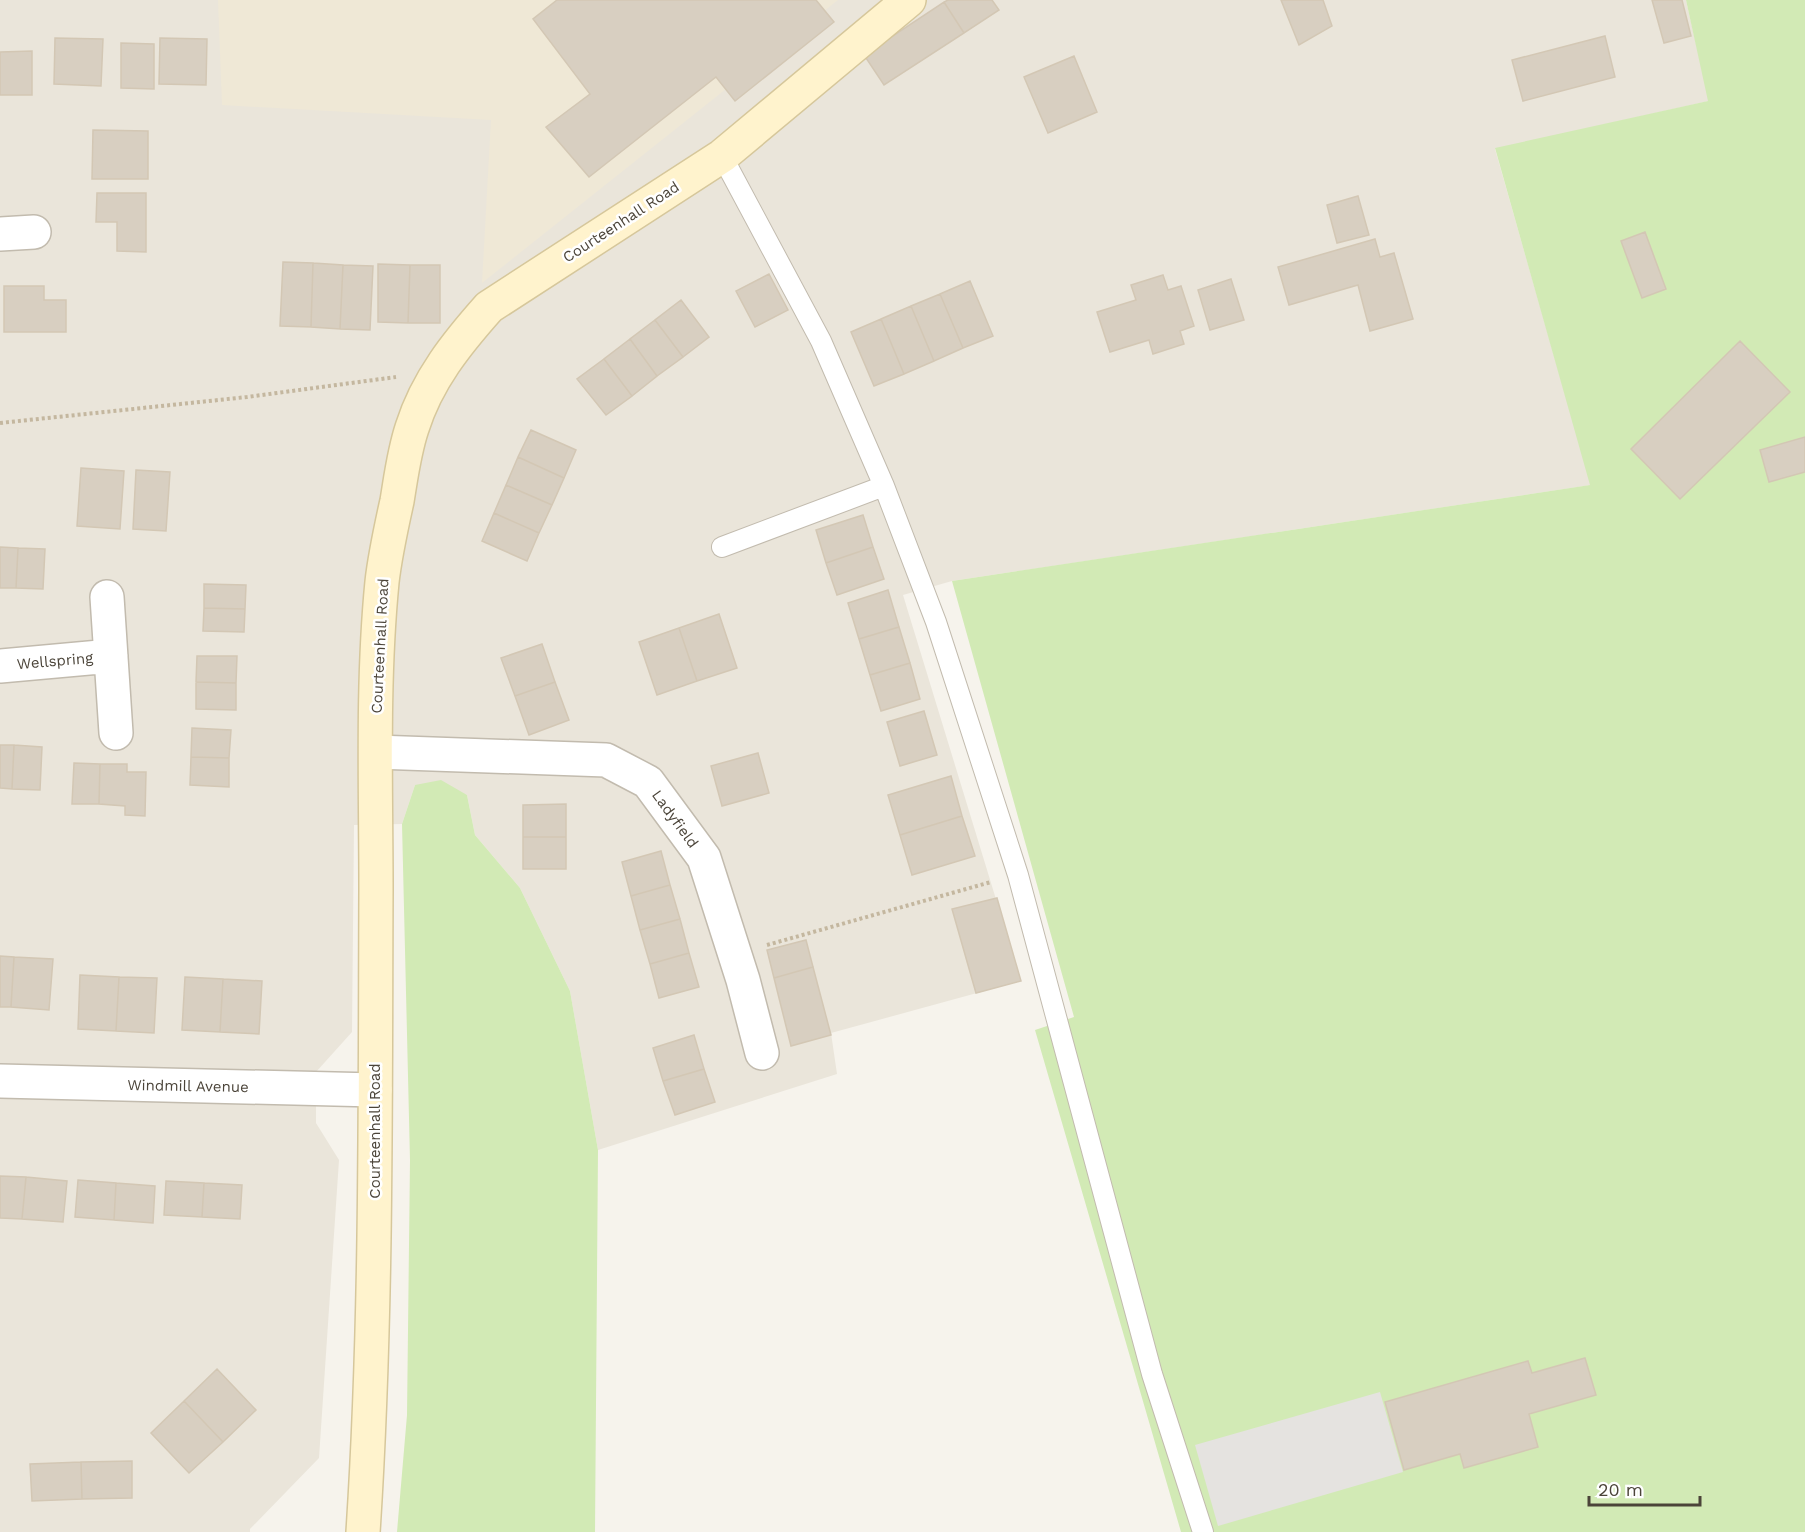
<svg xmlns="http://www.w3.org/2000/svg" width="1805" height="1532" viewBox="0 0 1805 1532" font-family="'Work Sans',sans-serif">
  <rect width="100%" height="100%" fill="#f6f3ec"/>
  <path fill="#eae5da" d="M0 0H1686L1709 101 1495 149 1591 485 952 581 903 595 1021 981 831 1033 837 1074 598 1150 570 991 520 888 475 835 467 795 415 785 402 824 354 825 352 1032 316 1072V1123L339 1160 319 1458 250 1529V1532H0Z"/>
  <path fill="#efe8d6" d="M218 0H838L482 283 491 120 222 105Z"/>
  <path fill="#d2eab5" d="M1686 0H1805V1532H1181L1035 1030 1074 1017 952 581 1590 485 1495 148 1708 101Z
    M441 780 467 795 475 835 520 888 570 991 598 1150 595 1532H397L407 1415 410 1160 402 824 415 785Z"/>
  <path fill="#e5e3e0" d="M1380 1392 1403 1472 1218 1526 1195 1445Z"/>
  <path fill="#d8cfc1" stroke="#d3c7b4" stroke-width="1.5" d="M557 0H816L834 22 735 101 716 77 589 177 546 127 590 94 533 19Z
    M948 0H992L999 10 964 33 944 2Z
    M1281 0H1323L1332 26 1299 45Z
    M1652 0H1682L1691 36 1664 43Z
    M944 2 964 33 884 85 864 55Z
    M1605 36 1615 77 1523 101 1512 60Z
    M55 38 103 39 101 86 54 84Z
    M160 38 207 39 206 85 159 84Z
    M121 43 154 44V89L121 88Z
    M32 51V95H0V52Z
    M1074 56 1097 112 1048 133 1024 77Z
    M93 130 148 131V179H92Z
    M97 193H146V252L117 251V222H96Z
    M1358 196 1369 235 1337 243 1327 205Z
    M1645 232 1666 289 1642 298 1621 241Z
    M1375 239 1380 257 1394 253 1413 319 1370 331 1358 285 1289 305 1278 267Z
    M283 262 313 263 311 327 280 326Z
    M313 263 343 265 340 329 311 327Z
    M378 264 410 265 408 323 378 322Z
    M343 265 373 266 370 330 340 329Z
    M410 265H440V323H408Z
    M769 274 788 310 755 327 736 291Z
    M1163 275 1168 290 1181 286 1194 326 1180 331 1184 344 1153 354 1149 340 1110 352 1097 312 1136 300 1131 285Z
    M1231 279 1244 320 1210 330 1198 290Z
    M970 281 993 336 963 348 940 294Z
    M4 286H44V300H66V332H4Z
    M940 294 963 348 934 361 911 306Z
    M681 300 709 337 683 357 655 320Z
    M911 306 934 361 904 374 881 319Z
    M881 319 904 374 874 386 851 332Z
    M655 320 683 357 657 376 630 339Z
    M630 339 657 376 632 396 604 359Z
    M1740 341 1790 392 1680 499 1631 449Z
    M604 359 632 396 606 415 577 379Z
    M531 430 576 450 564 478 518 457Z
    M1805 437V472L1769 482 1760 450Z
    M518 457 564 478 552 505 506 485Z
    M81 468 124 471 120 529 77 526Z
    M136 470 170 472 166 531 133 529Z
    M506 485 552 505 539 533 494 513Z
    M494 513 539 533 527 561 482 541Z
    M863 515 873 547 826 563 816 530Z
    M0 547 18 548 16 588H0Z
    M873 547 884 579 837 595 826 563Z
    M18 548 45 549 43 589 16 588Z
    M204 584 246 585 245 609 204 608Z
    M888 590 899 627 859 639 848 603Z
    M204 608 245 609 244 632 203 631Z
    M719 614 737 668 697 681 679 628Z
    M899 627 910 663 870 675 859 639Z
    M679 628 697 681 657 695 639 642Z
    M542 644 555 682 515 696 501 658Z
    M197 656H237L236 683 196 682Z
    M910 663 920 699 881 711 870 675Z
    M196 682 236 683V710L196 709Z
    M555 682 569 720 529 735 515 696Z
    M924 711 937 755 900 766 887 722Z
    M192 728 231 730 229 758 191 757Z
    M0 745H14L12 789 0 788Z
    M14 745 42 747 40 790 12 789Z
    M758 753 769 793 722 806 711 766Z
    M191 757 229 758V787L190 785Z
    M74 763 100 764 99 804H72Z
    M100 764H127V772H146L145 816 125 815V806L99 804Z
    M951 776 962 816 900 835 888 795Z
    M566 804V837H523V805Z
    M962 816 975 856 912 875 900 835Z
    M523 837H566V869H523Z
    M661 851 670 885 631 896 622 862Z
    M670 885 680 919 640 930 631 896Z
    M997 898 1021 981 976 993 952 909Z
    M680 919 689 953 650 964 640 930Z
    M806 940 813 967 774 978 767 950Z
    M689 953 699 987 659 998 650 964Z
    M0 956 14 957 11 1007H0Z
    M14 957 53 959 49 1010 11 1007Z
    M813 967 831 1035 791 1046 774 978Z
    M80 975 119 977 116 1031 78 1029Z
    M119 977 157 978 154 1033 116 1031Z
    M185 977 223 979 220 1032 182 1030Z
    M223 979 262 981 259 1034 220 1032Z
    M694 1035 704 1069 663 1081 653 1048Z
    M704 1069 715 1102 675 1115 663 1081Z
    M0 1176 26 1177 22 1219 0 1218Z
    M26 1177 67 1181 63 1222 22 1219Z
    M78 1180 116 1183 114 1220 75 1217Z
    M166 1181 204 1183 202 1217 164 1215Z
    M116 1183 155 1186 153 1223 114 1220Z
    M204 1183 242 1185 240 1219 202 1217Z
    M1585 1358 1596 1395 1529 1414 1538 1447 1464 1468 1460 1454 1404 1470 1385 1402 1528 1361 1532 1373Z
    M217 1369 256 1410 223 1442 184 1401Z
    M184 1401 223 1442 189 1473 151 1433Z
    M132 1461V1498L82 1499 81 1462Z
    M81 1462 82 1499 32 1501 30 1464Z"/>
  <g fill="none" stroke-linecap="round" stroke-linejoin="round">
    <g stroke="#c2bbae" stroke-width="22">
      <path id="lane" d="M722 156 821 341 884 486 936 622 1018 875 1152 1374 1203 1532
        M722 547 884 486"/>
    </g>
    <g stroke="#c2bbae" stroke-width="36">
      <path id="street" d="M0 234 34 232
        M107 597 116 733
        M0 666 111 656
        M376 752 606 760 648 782 704 858 743 980 762 1053
        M0 1081 375 1090"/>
    </g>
    <g stroke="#d6c79b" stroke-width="36">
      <path id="secondary" d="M363 1532C377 1319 375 1104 376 890 376 788 372 684 382 582 385 555 391 528 397 501 401 477 404 452 412 428 427 380 457 343 489 307L722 156 909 0"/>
    </g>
    <path stroke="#c4b79f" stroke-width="4" stroke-dasharray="3 3" stroke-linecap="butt" d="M0 423 247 397 396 377
      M767 945 991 882"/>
    <use href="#lane" stroke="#fff" stroke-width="20"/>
    <use href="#street" stroke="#fff" stroke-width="33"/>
    <use href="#secondary" stroke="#fff3cd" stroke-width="33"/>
  </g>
  <g text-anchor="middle" stroke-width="5" stroke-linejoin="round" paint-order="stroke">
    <g font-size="15" fill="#4b4439" stroke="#fff">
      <text transform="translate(621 222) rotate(-33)" y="5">Courteenhall Road</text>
      <text transform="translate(380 646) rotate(-87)" y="5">Courteenhall Road</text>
      <text transform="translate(55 661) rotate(-5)" y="5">Wellspring</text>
      <text transform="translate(675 819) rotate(54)" y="5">Ladyfield</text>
      <text transform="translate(188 1086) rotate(1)" y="5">Windmill Avenue</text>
      <text transform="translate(375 1131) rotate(-90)" y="5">Courteenhall Road</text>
    </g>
  </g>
  <path d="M1589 1496v9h111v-9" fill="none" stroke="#4b4439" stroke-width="3"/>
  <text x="1598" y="1496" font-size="18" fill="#4b4439" stroke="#ffffff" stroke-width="4.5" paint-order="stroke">20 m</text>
</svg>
